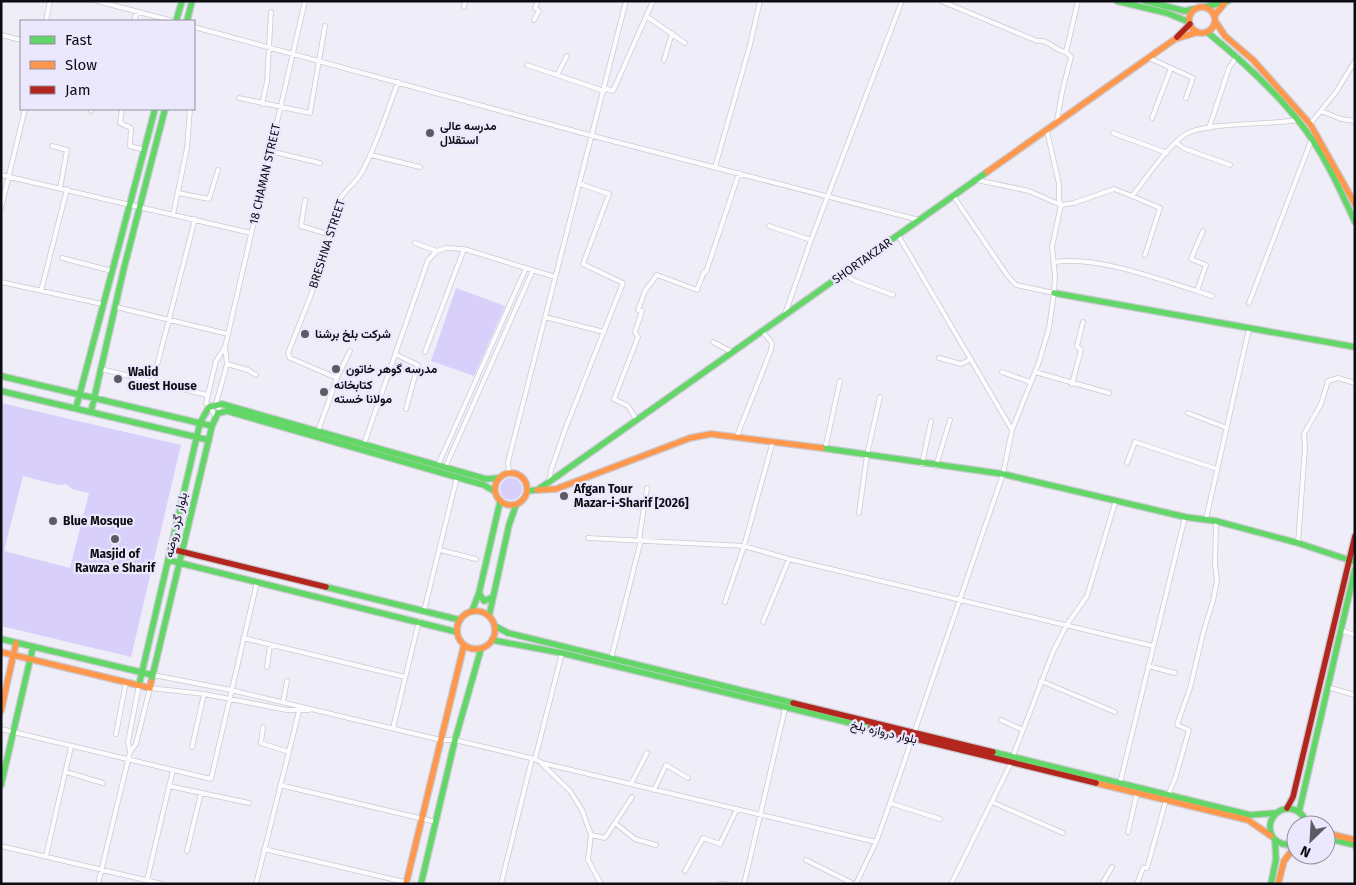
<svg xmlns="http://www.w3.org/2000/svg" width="1356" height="885" viewBox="0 0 1356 885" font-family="'Fira Sans',Vazirmatn,sans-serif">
  <rect width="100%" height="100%" fill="#eeedf8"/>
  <path fill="#d8d0fb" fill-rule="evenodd" d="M456 288 505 306 474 376 431 361Z
    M1 403 181 445 131 657 1 626ZM23 476 58 485 66 484 72 489 89 493 70 568 4 551Z
    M500 489a11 11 0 1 1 22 0a11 11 0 1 1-22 0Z"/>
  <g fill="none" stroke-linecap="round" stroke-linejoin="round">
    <g stroke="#cbcad3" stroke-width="5.5">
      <path id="street" d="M97 1 173 21
        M941 1 1037 41C1049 39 1055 51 1066 52
        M464 7 465 1
        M646 16 685 43
        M534 20 539 11 535 8 538 1
        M46 21 50 1
        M134 21 137 12
        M194 27 593 136 919 220
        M1 35 21 40
        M1149 58 1193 78 1186 98
        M664 60 672 33
        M527 65 604 91
        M557 75 567 56
        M604 88 613 91 653 1
        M239 98 310 113 325 26
        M262 104 267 82 271 12
        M122 109 120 123 131 128 130 146 145 150
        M91 111V109
        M1321 111 1341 119 1355 121
        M1152 118 1171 68
        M1057 121 1062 92 1071 57 1066 52 1078 1
        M1310 124 1336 92 1355 61
        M1209 128 1229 68 1237 56
        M1047 131 1059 184V200L1061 205 1052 247 1055 276 1054 293
        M1113 133 1167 153
        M1177 143 1183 148 1230 165
        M52 146 67 150 60 188
        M270 151 320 163
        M371 155 420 167
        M715 167 750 45 760 1
        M1 175 251 233
        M977 180 1029 191 1061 205 1074 203 1114 189 1132 196C1145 180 1169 144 1186 134 1208 122 1269 125 1298 120
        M178 193 209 199 218 170
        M1132 196 1160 208 1145 255
        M954 197 1007 275 1016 285 1054 293 1049 328 1039 362 1012 430
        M305 200 301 226 328 234
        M1 208 25 109
        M173 215 187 148 190 109
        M769 226 811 240
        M415 243 437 251 446 248 464 249 555 277
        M62 258 112 271
        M1054 262C1098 256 1154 278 1197 291L1206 265 1191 259 1203 231
        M844 274 855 281 893 295
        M1 282 102 304
        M41 291 67 189
        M1197 291 1212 296
        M1249 303 1311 141
        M116 307 228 334
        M785 314 811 240 902 1
        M545 317 604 332
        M713 342 732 352
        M425 352 464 249
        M395 354 418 365 406 409
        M939 358 961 364 971 359
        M227 364 248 370 256 375
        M101 369 207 395
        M1002 372 1030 382
        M1035 372 1109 393
        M337 378 290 358 288 353 311 295 340 199C346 189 356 183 362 172 377 144 387 112 398 82
        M153 381 195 219
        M1072 384 1081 350 1077 346 1083 322
        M221 412 216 404 227 364 225 347
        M1188 413 1227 428
        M216 416 206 403 216 361 225 347 305 1
        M636 419 628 406 614 399 638 337 635 332 642 311 638 310 645 291 657 275 697 290 704 272H706L739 173
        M318 431 337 378 350 351
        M737 436 771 350 772 343 762 331
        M364 444 428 260 437 251
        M825 449 840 381
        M1127 463 1135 442 1217 469
        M922 464 931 421
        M438 465 526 268
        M936 466 950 420
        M445 468 533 270
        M509 473 508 462 626 1
        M549 482 551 470 566 427 623 283 583 264 609 194 580 184
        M859 513 867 455 880 397
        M1206 519 1249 329
        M588 538 744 546 789 559 1153 646
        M639 540 647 488
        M1298 543 1305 448 1304 434 1321 404 1328 381 1338 378 1355 383
        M440 550 476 559
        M725 602 744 546 773 441
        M424 611 457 477
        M763 622 789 559
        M1340 630 1355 635
        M243 638 405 677
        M611 659 641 540
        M1148 666 1175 673
        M267 667 270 645
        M153 675 231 690 441 740H455L535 759 542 763 876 842
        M1041 681 1115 712
        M1327 687 1355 695
        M283 702 287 681
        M1001 720 1023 730
        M263 727 261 743 289 752
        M393 728 419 621
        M1 729 211 779 257 582
        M116 734 126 682
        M192 747 204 694
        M130 752 128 742 139 685
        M1013 756 1053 652 1066 626 1087 596 1116 500
        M535 759 562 653
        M542 764 570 791 582 810 591 835 588 860 601 884
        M66 772 103 783
        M1120 783 1185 517
        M631 784 647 753
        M280 785 436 822
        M169 786 249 803
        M654 790 666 765 688 778
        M1168 795 1175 779 1189 730 1177 725 1190 688 1204 630 1213 601 1217 580 1215 565 1216 521
        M992 802 1063 833
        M890 803 940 819
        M615 823 635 839 656 845
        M1128 832 1137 793
        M591 835 605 838 632 797
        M1 846 162 884
        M264 849 413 884
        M187 851 201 793
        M46 856 71 747
        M806 860 854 884
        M685 871 703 838 720 844 737 809
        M147 880 173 770
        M98 884 130 752 136 744 150 688 204 694 287 710H309
        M256 884 299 711
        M501 884 532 759
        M720 884H725
        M744 884 785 709
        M856 884 876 842 890 803 1003 474 1012 430 898 235
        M951 884 1011 763
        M1102 884 1112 867
        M1137 884 1143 868H1147L1166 800"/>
    </g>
    <g stroke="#cbcad3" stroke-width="8">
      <path id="fast" d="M1117 1 1167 13 1189 22
        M1145 1 1185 11 1193 9
        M1205 7 1228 1
        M176 21 182 1
        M187 21 192 1
        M1207 32C1239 58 1271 87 1297 119 1322 149 1339 187 1355 222
        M1054 293 1355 347
        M1 376 212 426 151 682
        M1 391 209 440
        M76 408 155 109
        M91 412 124 268 165 109
        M200 423 209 407 222 404 486 479 499 478
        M212 426 218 413 227 411 484 485 494 491
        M822 448 1003 474 1185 517 1216 521 1298 543 1355 562
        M527 491 537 490 549 482 987 172
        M168 560 457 632
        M326 587 460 620
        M479 593 484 601 493 597
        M472 611 479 593 500 502
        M489 616 509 525 516 505
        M495 626 508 633 793 703
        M1 639 153 675
        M492 640 562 653 871 728
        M139 685 200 423
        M993 752 1250 815 1275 813
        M1 785 33 647
        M1299 812 1355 569
        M1326 838 1355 845
        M1296 845C1258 848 1266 805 1292 809 1301 811 1305 817 1307 825
        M421 884 455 740 481 649
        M1271 884 1276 859 1275 840"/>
    </g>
    <g stroke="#cbcad3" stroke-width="8">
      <path id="slow" d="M1189 20a13 13 0 1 1 26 0a13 13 0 1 1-26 0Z
        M1214 16 1224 4
        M1215 21 1225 36 1253 60 1310 124 1355 204
        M987 172 1175 39 1198 32
        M495 489a16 16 0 1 1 32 0a16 16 0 1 1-32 0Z
        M537 490 556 489 690 438 711 434 822 448
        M457 630a19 19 0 1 1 38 0a19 19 0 1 1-38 0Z
        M1 652 150 688 151 682
        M1 711 16 643
        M1096 783 1248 820 1271 836
        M1326 833 1355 840
        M406 884 464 645
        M1278 884 1284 861 1296 845"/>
    </g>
    <g stroke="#cbcad3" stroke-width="8">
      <path id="jam" d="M1177 37 1190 24
        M171 549 326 587
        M793 703 993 752
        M871 728 1096 783
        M1287 808 1293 797 1355 536"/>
    </g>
    <use href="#street" stroke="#fcfcfe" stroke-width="4"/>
    <use href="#fast" stroke="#63d668" stroke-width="5.5"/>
    <use href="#slow" stroke="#ff974d" stroke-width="5.5"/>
    <use href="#jam" stroke="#b3261e" stroke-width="5.5"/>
  </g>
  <g fill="#5c5b63" stroke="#ebe8fd" stroke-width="2">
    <circle cx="430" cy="133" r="5"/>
    <circle cx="305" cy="334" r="5"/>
    <circle cx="336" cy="369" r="5"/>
    <circle cx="118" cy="379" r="5"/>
    <circle cx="324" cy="392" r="5"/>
    <circle cx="564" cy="496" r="5"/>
    <circle cx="53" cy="521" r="5"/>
    <circle cx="115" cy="539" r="5"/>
  </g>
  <g text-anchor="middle" stroke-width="4.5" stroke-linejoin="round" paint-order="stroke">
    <g font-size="12" font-weight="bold" fill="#0d0c13" stroke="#ebe8fd" text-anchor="start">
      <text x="440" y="130">مدرسه عالی<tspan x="440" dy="14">استقلال</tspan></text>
      <text x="315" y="338">شرکت بلخ برشنا</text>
      <text x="346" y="373">مدرسه گوهر خاتون</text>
      <text x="128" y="376">Walid<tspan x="128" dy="14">Guest House</tspan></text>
      <text x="334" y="389">کتابخانه<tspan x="334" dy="14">مولانا خسته</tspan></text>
      <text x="574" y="493">Afgan Tour<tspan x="574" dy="14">Mazar-i-Sharif [2026]</tspan></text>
      <text x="63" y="525">Blue Mosque</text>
      <text x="115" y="558" text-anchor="middle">Masjid of<tspan x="115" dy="14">Rawza e Sharif</tspan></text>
    </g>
    <g font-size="12" fill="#0d0c13" stroke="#ebe8fd">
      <text transform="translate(265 174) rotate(-77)" y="4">18 CHAMAN STREET</text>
      <text transform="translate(327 244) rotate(-72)" y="4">BRESHNA STREET</text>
      <text transform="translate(862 261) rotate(-35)" y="4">SHORTAKZAR</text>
      <text transform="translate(176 525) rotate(-77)" y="4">بلوار گرد روضه</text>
      <text transform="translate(884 732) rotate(13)" y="4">بلوار دروازه بلخ</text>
    </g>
  </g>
  <rect width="1356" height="885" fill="none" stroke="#0d0c13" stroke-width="5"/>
  <rect x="20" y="20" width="175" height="90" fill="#ebe8fd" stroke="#92909f"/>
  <rect x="30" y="36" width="25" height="8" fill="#63d668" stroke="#92909f"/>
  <text x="65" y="45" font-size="15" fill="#0d0c13">Fast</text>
  <rect x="30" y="61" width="25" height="8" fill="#ff974d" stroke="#92909f"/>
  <text x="65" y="70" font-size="15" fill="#0d0c13">Slow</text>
  <rect x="30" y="86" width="25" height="8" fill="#b3261e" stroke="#92909f"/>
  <text x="65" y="95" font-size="15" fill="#0d0c13">Jam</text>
  <g transform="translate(1311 840) rotate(205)"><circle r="24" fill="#ebe8fd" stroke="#92909f"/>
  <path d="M0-4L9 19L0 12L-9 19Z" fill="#5c5b63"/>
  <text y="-8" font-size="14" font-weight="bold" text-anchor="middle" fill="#0d0c13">N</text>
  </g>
</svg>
